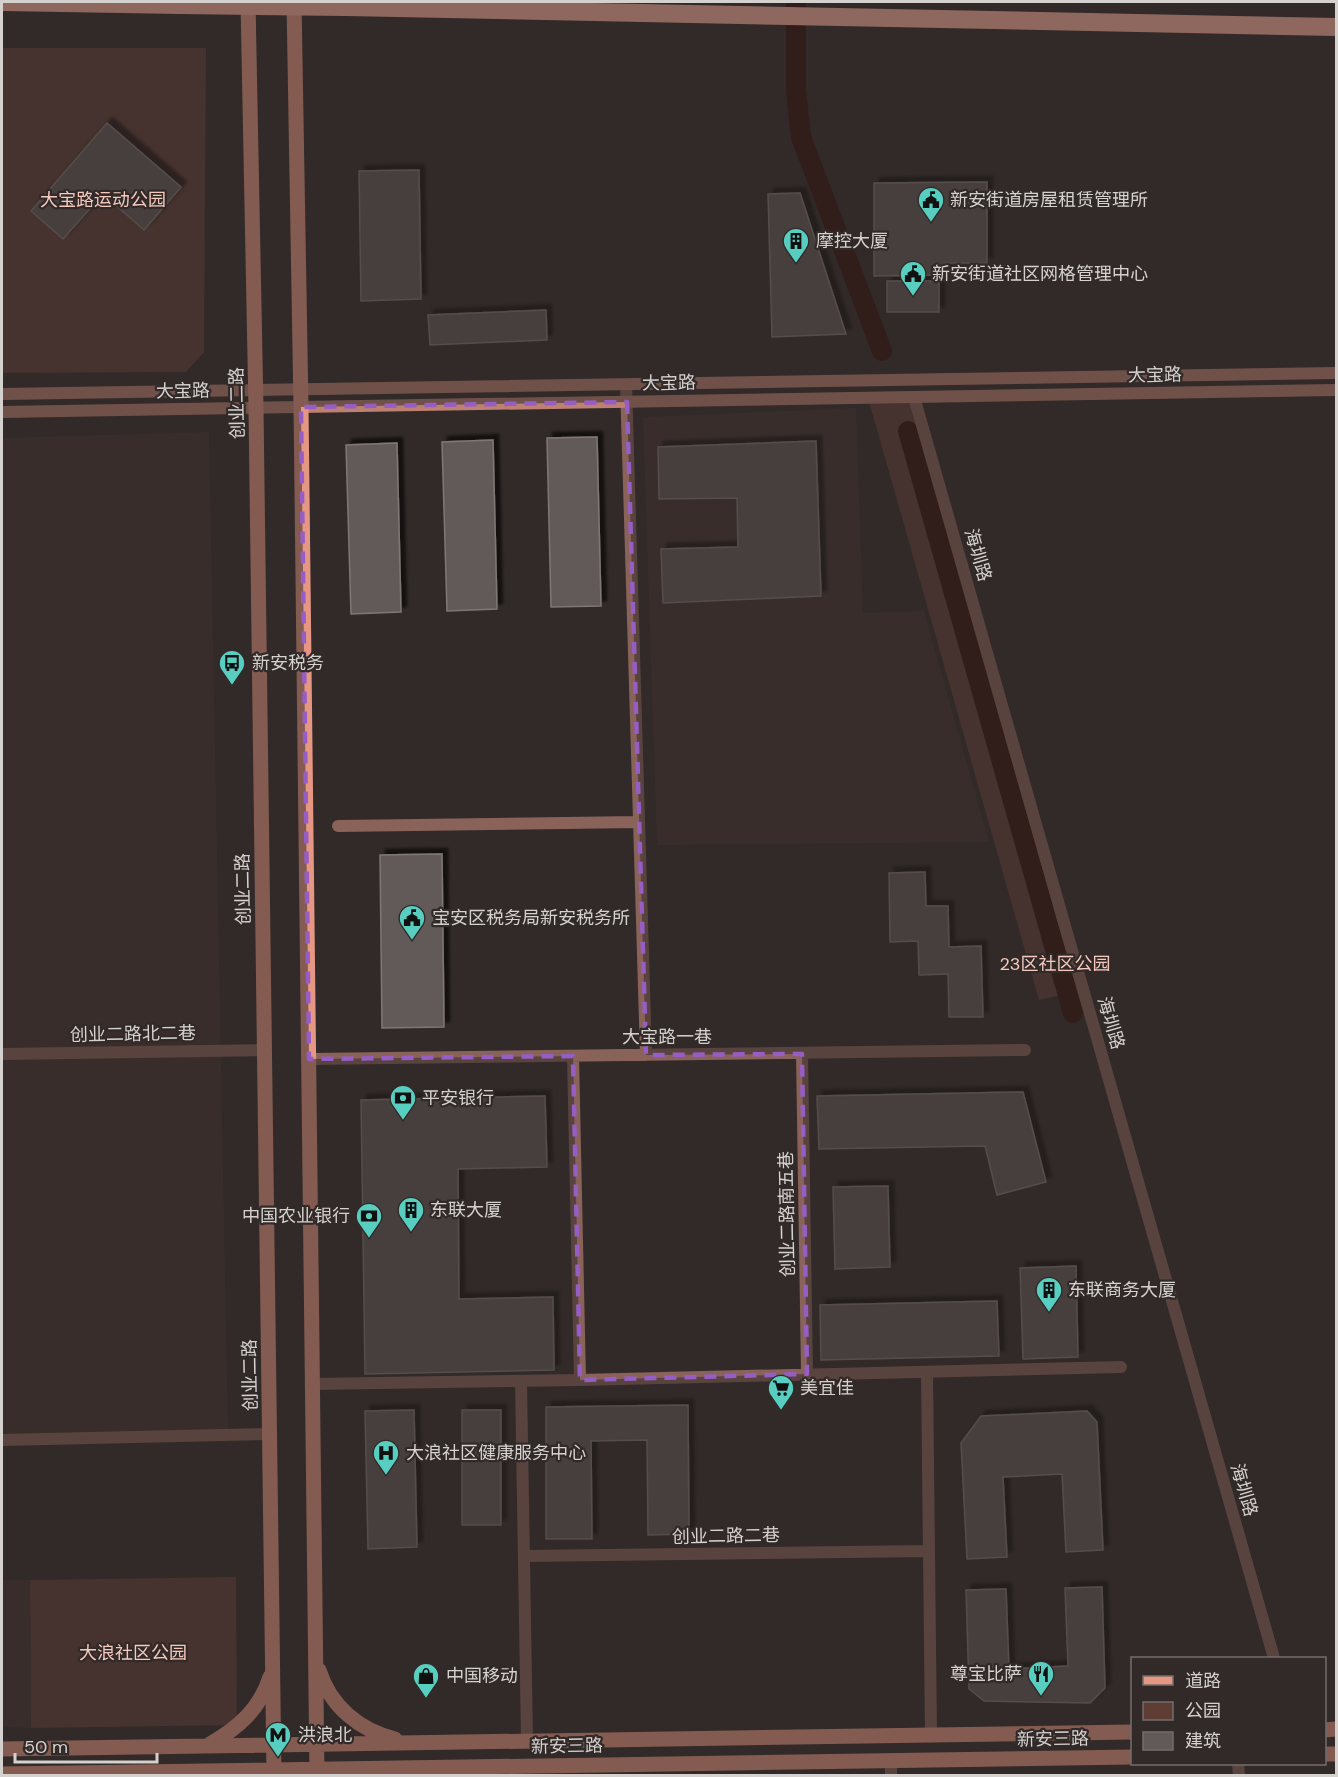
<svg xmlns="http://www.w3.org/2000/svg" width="1338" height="1777" viewBox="0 0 1338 1777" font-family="'DM Sans','Noto Sans SC',sans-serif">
  <defs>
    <filter id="shadow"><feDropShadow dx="5.5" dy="-5.5" stdDeviation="1.5" flood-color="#0009"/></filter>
  </defs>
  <rect width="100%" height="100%" fill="#312a28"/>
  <path fill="#40322f" d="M856 408 863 613 924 611 989 842 657 845 643 417Z
    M209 432 228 1430 2 1436V438Z
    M2 1580H30L31 1728 2 1727Z"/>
  <path fill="#5f3d35" d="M2 48H206L204 352 186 372 2 373Z
    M914 397 1089 989 1039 1000 868 398Z
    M236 1577 237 1725 31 1728 30 1580Z"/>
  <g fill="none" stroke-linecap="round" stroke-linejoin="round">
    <path stroke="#310f07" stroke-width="20" d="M796 2V90L801 137 882 351
      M908 431 1073 1013"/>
  </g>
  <path fill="#625a58" stroke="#807775" stroke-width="1.5" filter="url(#shadow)" d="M107 123 181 187 144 230 103 194 63 239 31 211Z
    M419 170 421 299 361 301 359 171Z
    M987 182V263H945V275L874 276V183Z
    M800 193 846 334 772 337 768 194Z
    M887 281H939V312H887Z
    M546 310 547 340 430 345 428 315Z
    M597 437 601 606 551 607 547 438Z
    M493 440 497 609 447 611 442 442Z
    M816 441 821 596 663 603 661 549 738 547 737 498 659 499 658 447Z
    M397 443 401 612 351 614 346 445Z
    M442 854 444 1027 382 1028 380 855Z
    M925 872 926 906H948L949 947 981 946 983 1017H949L948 974 919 975 918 941 890 942 889 873Z
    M1023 1092 1046 1182 997 1195 985 1146 819 1149 817 1096Z
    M545 1096 547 1167 458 1169 459 1299 553 1297 554 1370 365 1374 361 1100Z
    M888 1186 890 1267 835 1269 833 1187Z
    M1076 1266 1078 1357 1023 1359 1020 1268Z
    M997 1301 999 1356 821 1360 820 1305Z
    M688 1405 689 1534 648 1535 647 1440 591 1441 592 1539H546V1407Z
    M414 1410 417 1547 368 1549 365 1411Z
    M462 1410H501V1525H462Z
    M1087 1411 1097 1422 1103 1550 1066 1552 1062 1474 1003 1477 1007 1557 967 1559 961 1443 981 1416Z
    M1102 1587 1105 1688 1090 1703 984 1701 969 1689 966 1590 1006 1589 1009 1669 1068 1666 1065 1588Z"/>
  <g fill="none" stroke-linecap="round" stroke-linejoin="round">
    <path stroke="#896259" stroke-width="12" d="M626 385 646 1055
      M338 826 639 822
      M2 1054 265 1050
      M802 1054 807 1374
      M573 1056 580 1380
      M309 1059 1025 1050
      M927 1372 931 1735
      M521 1381 527 1741
      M312 1384 580 1380 1121 1367
      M2 1440 270 1434
      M524 1556 928 1551
      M891 1761V1776
      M1238 1764 1239 1776"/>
    <path stroke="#896259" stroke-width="12" d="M914 397 1274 1658"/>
    <path stroke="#bd8071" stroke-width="12" d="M2 394 1336 373
      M2 412 1336 390"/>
    <path stroke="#e69783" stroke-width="15" d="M248 2 256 408 274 1776
      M294 2 301 407 317 1776
      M319 1670C330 1706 359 1730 395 1739
      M1324 1730 1336 1729
      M210 1744C238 1728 260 1709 270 1677
      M2 1749 1132 1732
      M1324 1754H1336
      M2 1774 1132 1757"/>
    <path stroke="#feb29f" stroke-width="18" d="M2 2 180 5
      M346 7 1336 27"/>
    <path stroke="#feb29f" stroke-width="18" d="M180 5 346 7"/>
  </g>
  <path d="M0 0H1338V1777H0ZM627 402 646 1055 802 1054 807 1374 580 1380 573 1056 309 1059 301 407Z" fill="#312a28" fill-opacity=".55" fill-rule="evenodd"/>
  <path fill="none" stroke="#965ec4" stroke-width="4.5" stroke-dasharray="12 8" stroke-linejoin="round" d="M627 402 646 1055 802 1054 807 1374 580 1380 573 1056 309 1059 301 407Z"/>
  <defs>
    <g id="civic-pin" transform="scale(1.35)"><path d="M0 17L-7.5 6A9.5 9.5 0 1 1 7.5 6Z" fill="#58cec0" stroke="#312a28"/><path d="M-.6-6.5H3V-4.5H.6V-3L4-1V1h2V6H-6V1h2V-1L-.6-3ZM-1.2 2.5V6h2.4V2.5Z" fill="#111"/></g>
    <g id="building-pin" transform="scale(1.35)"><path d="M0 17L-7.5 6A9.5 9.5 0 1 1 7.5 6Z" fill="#58cec0" stroke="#312a28"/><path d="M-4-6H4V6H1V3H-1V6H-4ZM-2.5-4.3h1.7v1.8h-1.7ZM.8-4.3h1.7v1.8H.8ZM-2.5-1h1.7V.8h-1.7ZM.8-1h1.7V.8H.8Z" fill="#111"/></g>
    <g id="bus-pin" transform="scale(1.35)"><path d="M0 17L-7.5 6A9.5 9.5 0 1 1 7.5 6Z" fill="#58cec0" stroke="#312a28"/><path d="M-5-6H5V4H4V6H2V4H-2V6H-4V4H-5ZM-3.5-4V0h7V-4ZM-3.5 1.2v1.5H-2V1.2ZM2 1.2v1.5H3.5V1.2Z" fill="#111"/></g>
    <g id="bank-pin" transform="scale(1.35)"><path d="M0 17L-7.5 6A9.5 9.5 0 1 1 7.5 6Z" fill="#58cec0" stroke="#312a28"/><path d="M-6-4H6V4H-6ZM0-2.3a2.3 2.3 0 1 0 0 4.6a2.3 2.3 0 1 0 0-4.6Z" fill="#111"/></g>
    <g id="supermarket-pin" transform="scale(1.35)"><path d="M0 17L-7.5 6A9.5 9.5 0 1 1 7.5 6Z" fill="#58cec0" stroke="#312a28"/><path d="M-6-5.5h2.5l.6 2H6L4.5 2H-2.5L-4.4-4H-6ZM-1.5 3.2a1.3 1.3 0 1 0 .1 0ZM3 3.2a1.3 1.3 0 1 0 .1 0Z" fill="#111"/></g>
    <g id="hospital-pin" transform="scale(1.35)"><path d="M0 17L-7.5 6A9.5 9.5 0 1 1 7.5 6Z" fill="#58cec0" stroke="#312a28"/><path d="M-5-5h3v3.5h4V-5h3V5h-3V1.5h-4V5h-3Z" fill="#111"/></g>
    <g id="restaurant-pin" transform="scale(1.35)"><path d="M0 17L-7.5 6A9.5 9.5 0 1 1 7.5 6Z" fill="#58cec0" stroke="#312a28"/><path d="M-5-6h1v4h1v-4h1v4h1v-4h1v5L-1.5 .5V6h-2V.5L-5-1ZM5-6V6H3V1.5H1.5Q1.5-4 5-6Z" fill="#111"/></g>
    <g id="shop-pin" transform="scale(1.35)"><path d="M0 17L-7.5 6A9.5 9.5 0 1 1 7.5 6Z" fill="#58cec0" stroke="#312a28"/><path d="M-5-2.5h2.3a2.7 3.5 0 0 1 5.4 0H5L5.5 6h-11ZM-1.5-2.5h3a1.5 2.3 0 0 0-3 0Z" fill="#111"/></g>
    <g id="metro-pin" transform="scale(1.35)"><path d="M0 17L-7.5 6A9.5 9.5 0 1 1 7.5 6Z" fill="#58cec0" stroke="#312a28"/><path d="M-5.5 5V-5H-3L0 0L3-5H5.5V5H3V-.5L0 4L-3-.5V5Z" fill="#111"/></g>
  </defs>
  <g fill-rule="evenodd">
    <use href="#civic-pin" x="931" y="200"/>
    <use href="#building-pin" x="796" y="241"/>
    <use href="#civic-pin" x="913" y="274"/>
    <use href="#bus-pin" x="232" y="663"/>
    <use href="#civic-pin" x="412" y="918"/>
    <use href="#bank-pin" x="403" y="1098"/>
    <use href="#building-pin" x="411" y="1210"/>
    <use href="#bank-pin" x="369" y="1216"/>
    <use href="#building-pin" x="1049" y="1290"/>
    <use href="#supermarket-pin" x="781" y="1388"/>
    <use href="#hospital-pin" x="386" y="1453"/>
    <use href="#restaurant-pin" x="1041" y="1674"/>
    <use href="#shop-pin" x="426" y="1676"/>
    <use href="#metro-pin" x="278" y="1735"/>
  </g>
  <g text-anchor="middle" stroke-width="4.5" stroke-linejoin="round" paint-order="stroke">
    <g font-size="18" fill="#f5c9be" stroke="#312a28">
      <text x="103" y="206">大宝路运动公园</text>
      <text x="1055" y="970">23区社区公园</text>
      <text x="133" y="1659">大浪社区公园</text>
    </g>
    <g font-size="18" fill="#d5d1cf" stroke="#312a28" text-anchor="start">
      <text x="950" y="206">新安街道房屋租赁管理所</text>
      <text x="816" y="247">摩控大厦</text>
      <text x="932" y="280">新安街道社区网格管理中心</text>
      <text x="252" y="669">新安税务</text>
      <text x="432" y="924">宝安区税务局新安税务所</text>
      <text x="422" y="1104">平安银行</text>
      <text x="430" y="1216">东联大厦</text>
      <text x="350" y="1222" text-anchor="end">中国农业银行</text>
      <text x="1068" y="1296">东联商务大厦</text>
      <text x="800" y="1394">美宜佳</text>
      <text x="406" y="1459">大浪社区健康服务中心</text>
      <text x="1022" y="1680" text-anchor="end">尊宝比萨</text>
      <text x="446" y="1682">中国移动</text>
      <text x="298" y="1741">洪浪北</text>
    </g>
    <g font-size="18" fill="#d5d1cf" stroke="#312a28">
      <text transform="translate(1155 375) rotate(-1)" y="6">大宝路</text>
      <text transform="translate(669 383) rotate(-1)" y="6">大宝路</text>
      <text transform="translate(183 391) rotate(-1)" y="6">大宝路</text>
      <text transform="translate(237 403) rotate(-91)" y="6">创业二路</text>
      <text transform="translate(978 555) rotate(74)" y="6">海圳路</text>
      <text transform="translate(243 889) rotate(-91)" y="6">创业二路</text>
      <text transform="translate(1111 1023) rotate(74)" y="6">海圳路</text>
      <text transform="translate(133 1034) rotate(-1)" y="6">创业二路北二巷</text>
      <text x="667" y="1043">大宝路一巷</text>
      <text transform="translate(787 1214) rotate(-91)" y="6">创业二路南五巷</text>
      <text transform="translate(250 1375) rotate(-91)" y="6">创业二路</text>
      <text transform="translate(1244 1490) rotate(74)" y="6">海圳路</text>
      <text transform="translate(726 1536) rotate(-1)" y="6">创业二路二巷</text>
      <text transform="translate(1053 1739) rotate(-1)" y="6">新安三路</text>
      <text transform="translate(567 1746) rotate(-1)" y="6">新安三路</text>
    </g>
  </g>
  <rect width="1338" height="1777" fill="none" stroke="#d5d1cf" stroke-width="6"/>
  <rect x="1131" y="1657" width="195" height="108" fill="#312a28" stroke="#736d6b" stroke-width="1.5"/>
  <rect x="1143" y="1676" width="30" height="9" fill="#e69783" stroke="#736d6b" stroke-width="1.5"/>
  <text x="1185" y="1687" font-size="18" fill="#d5d1cf">道路</text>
  <rect x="1143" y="1702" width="30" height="18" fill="#5f3d35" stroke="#736d6b" stroke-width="1.5"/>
  <text x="1185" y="1717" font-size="18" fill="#d5d1cf">公园</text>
  <rect x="1143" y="1732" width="30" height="18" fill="#625a58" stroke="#736d6b" stroke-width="1.5"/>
  <text x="1185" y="1747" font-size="18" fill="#d5d1cf">建筑</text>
  <path d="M15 1753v9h142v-9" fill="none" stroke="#d5d1cf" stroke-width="3"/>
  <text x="24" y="1753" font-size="18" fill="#d5d1cf" stroke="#312a28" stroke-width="4.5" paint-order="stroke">50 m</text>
</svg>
